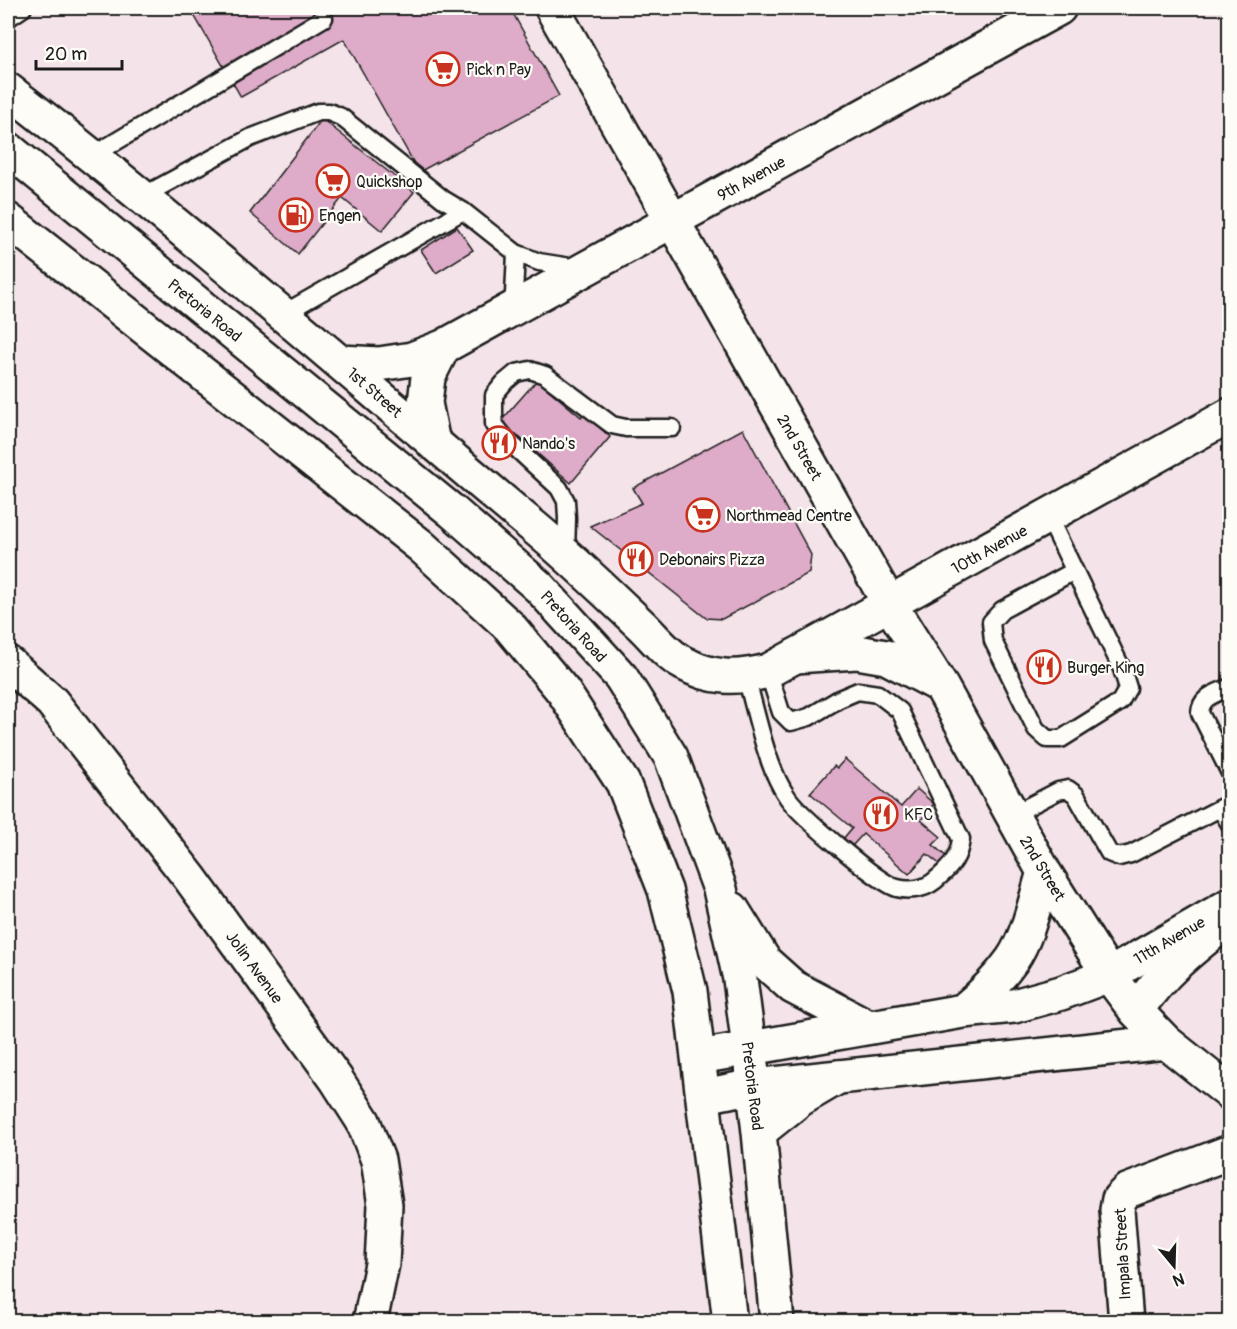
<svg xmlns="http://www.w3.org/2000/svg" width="1237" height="1329" viewBox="0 0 1237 1329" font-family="Pangolin,sans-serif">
  <rect width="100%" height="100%" fill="#f4e4e9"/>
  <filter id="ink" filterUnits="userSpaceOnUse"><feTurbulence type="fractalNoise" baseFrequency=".0167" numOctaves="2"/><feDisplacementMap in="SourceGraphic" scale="12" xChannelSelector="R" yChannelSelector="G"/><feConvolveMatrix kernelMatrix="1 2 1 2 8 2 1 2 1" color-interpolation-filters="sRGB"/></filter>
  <g filter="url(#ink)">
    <path fill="#deabc8" stroke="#1c1c1c" stroke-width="1.5" d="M190 8H510L559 96 419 172 344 39 241 97Z
      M322 119 414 192 382 231 342 198 298 254 250 213Z
      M457 227 473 250 436 273 421 250Z
      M537 380 581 417 595 402 608 412 597 425 610 437 571 483 519 437 507 451 495 441 507 426 501 421Z
      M743 429 811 555 809 573 722 619 706 618 590 526 642 503 633 488Z
      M845 759 901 807 917 789 934 804 921 820 941 837 933 845 949 859 942 866 927 854 909 874 863 834 852 846 843 839 852 828 810 793 834 766 837 768Z"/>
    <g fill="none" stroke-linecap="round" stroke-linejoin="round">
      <g stroke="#1c1c1c" stroke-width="21">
        <path id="service" d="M8 18 23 8
          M90 157 324 18
          M141 197 250 138 318 112H329L341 117 443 199 463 211 516 253
          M508 310 514 294 516 253 539 262 577 268
          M281 315 463 211
          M1048 516 1122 669 1128 688 1120 702 1061 739H1047L1036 729 993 641 991 622 1002 610 1074 571
          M566 554 567 518 566 501 559 488 506 439 494 424V395L504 383 516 373 530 370 545 375 612 425 626 428H672
          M746 677C757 714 766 767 788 798 800 815 878 883 897 888 913 892 928 888 939 877 952 866 959 856 961 839L900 711 878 694 858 691 839 699 809 717 791 722 781 712 768 671
          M1230 687C1215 694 1201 696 1200 713L1230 773
          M1220 808 1230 824
          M1012 815 1058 791 1068 789 1076 795 1109 853 1119 857 1131 854 1230 803"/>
      </g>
      <g stroke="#1c1c1c" stroke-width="38">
        <path id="minor" d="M8 90C188 229 360 382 535 528 571 558 605 591 640 624 653 636 667 655 683 663 712 679 736 679 768 671L1230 415
          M340 362 379 364 412 359 443 347 1059 8
          M433 443 425 403 428 377 443 347
          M8 663 52 702 190 878 336 1079 363 1121 378 1160 385 1205 382 1264 370 1322
          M1109 975 1230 905
          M1126 1322 1117 1210 1119 1199 1127 1191 1230 1152"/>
      </g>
      <g stroke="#1c1c1c" stroke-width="38">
        <path id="tertiary" d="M552 8 890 605 941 686 1044 872 1109 975 1136 1011 1166 1042 1230 1093
          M795 656 857 652 886 657 939 685
          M963 1011C981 996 998 980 1012 960 1029 935 1035 901 1044 872
          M1136 1011C1163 971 1193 948 1230 919
          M699 1057 963 1011 1014 1006 1061 993 1109 975
          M704 1096 754 1086 1166 1042"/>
      </g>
      <g stroke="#1c1c1c" stroke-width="38">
        <path id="secondary" d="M8 149 453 512 539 587 621 677 671 757 720 889 740 979 749 1048 759 1132 777 1322
          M8 220 421 546 509 626 563 691 623 783 665 890 690 991 730 1322
          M732 909 765 962 793 987 869 1027
          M759 1132 799 1100 838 1077"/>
      </g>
      <use href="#service" stroke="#fdfcf7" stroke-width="16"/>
      <use href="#minor" stroke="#fdfcf7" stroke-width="33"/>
      <use href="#tertiary" stroke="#fdfcf7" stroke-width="33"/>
      <use href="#secondary" stroke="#fdfcf7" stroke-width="33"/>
    </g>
  </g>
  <defs>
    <g id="supermarket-ring" transform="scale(1.725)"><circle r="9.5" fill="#fdfcf7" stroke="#c8321e" stroke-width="1.5"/><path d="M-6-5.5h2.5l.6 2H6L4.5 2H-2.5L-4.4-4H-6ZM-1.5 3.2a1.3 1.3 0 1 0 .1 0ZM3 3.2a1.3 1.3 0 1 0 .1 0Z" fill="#c8321e"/></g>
    <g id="fuel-ring" transform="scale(1.725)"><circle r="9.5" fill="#fdfcf7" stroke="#c8321e" stroke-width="1.5"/><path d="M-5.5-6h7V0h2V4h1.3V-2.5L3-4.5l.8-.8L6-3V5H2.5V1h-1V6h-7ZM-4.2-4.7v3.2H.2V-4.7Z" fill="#c8321e"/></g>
    <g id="restaurant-ring" transform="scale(1.725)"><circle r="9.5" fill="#fdfcf7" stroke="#c8321e" stroke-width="1.5"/><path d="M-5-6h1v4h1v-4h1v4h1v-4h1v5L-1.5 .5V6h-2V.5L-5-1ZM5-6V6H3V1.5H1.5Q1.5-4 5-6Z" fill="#c8321e"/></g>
  </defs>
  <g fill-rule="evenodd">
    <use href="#supermarket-ring" x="443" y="69"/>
    <use href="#supermarket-ring" x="333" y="181"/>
    <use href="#fuel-ring" x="296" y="215"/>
    <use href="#restaurant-ring" x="499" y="443"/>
    <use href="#supermarket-ring" x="703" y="515"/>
    <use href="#restaurant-ring" x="636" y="559"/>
    <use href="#restaurant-ring" x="1044" y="667"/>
    <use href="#restaurant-ring" x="881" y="814"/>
  </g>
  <g text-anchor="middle" stroke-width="4.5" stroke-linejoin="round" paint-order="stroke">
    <g font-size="16" fill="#1c1c1c" stroke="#fdfcf7" text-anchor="start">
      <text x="466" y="75">Pick n Pay</text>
      <text x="356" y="187">Quickshop</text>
      <text x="319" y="221">Engen</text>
      <text x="522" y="449">Nando's</text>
      <text x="726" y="521">Northmead Centre</text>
      <text x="659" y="565">Debonairs Pizza</text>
      <text x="1067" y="673">Burger King</text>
      <text x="904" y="820">KFC</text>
    </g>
    <g font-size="16" fill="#1c1c1c" stroke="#fdfcf7">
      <text transform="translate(751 178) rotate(-29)" y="6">9th Avenue</text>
      <text transform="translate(205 310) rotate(39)" y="6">Pretoria Road</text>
      <text transform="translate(375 392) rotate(41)" y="6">1st Street</text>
      <text transform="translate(800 447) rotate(60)" y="6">2nd Street</text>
      <text transform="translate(989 549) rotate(-29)" y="6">10th Avenue</text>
      <text transform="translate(574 626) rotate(48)" y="6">Pretoria Road</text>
      <text transform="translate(1043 868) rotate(59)" y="6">2nd Street</text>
      <text transform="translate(1169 940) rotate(-30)" y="6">11th Avenue</text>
      <text transform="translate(255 967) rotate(54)" y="6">Jolin Avenue</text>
      <text transform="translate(753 1086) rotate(83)" y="6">Pretoria Road</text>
      <text transform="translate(1122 1254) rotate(-93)" y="6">Impala Street</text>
    </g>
  </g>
  <rect width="1237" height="1329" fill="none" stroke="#fdfcf7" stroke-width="30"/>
  <rect x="15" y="15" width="1207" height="1299" fill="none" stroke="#1c1c1c" stroke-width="2" filter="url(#ink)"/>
  <g transform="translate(1174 1266) rotate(161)" stroke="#fdfcf7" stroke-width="4.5" paint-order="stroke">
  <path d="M0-4.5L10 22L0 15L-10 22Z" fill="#1c1c1c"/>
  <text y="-9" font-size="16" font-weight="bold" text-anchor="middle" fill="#1c1c1c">N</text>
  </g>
  <path d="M36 60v9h86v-9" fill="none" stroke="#1c1c1c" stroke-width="3"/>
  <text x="45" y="60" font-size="18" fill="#1c1c1c" stroke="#fdfcf7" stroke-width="4.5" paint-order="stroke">20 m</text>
</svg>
